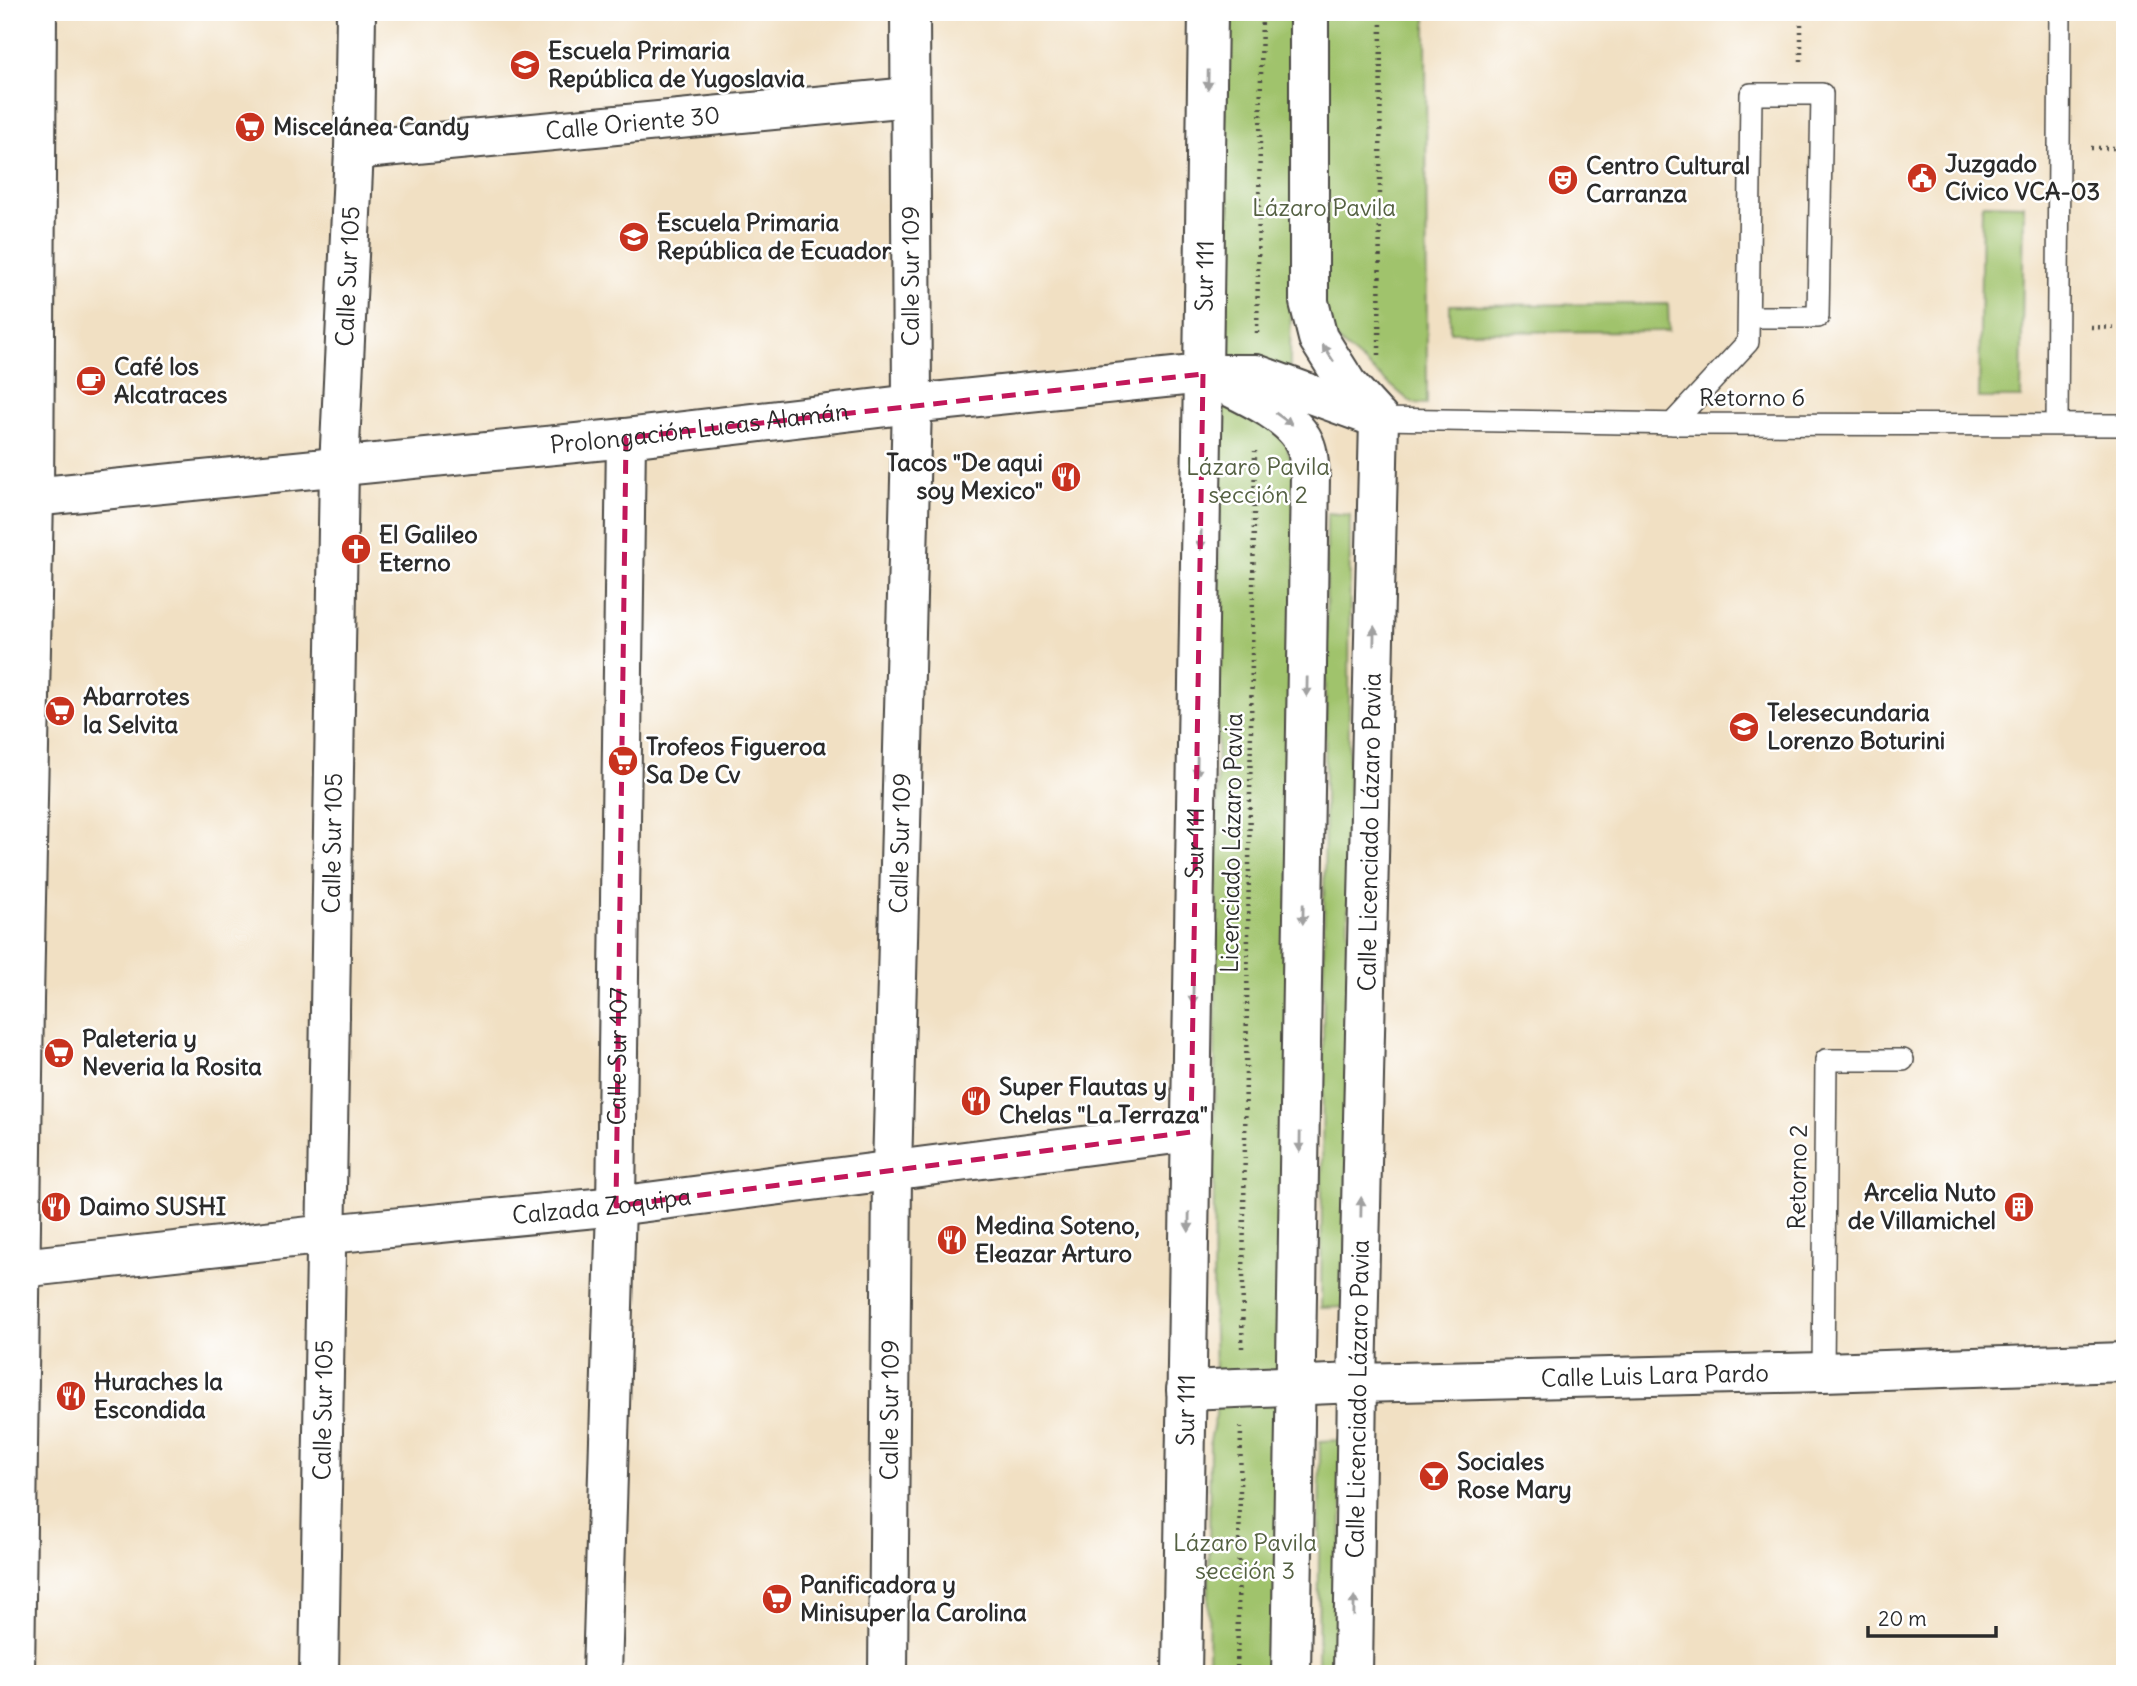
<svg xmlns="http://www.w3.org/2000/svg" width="2137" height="1686" viewBox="0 0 2137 1686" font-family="Delius,sans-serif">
  <rect width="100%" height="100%" fill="#fff"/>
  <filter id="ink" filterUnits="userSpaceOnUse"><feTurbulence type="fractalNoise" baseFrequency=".0143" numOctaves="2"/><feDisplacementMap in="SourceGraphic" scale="14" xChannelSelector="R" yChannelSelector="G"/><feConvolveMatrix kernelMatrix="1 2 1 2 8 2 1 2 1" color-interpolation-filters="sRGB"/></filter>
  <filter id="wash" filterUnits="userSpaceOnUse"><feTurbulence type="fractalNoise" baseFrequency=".00686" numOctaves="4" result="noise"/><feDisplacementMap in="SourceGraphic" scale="28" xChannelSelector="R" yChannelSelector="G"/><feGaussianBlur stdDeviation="1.57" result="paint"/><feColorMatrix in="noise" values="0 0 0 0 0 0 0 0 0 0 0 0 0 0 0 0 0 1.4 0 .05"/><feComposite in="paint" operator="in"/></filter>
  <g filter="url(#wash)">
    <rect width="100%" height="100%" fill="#f1e0c3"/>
    <path fill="#a0c36c" stroke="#66774c" stroke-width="2" d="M1226 12H1426L1427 404 1412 403 1338 341 1291 307 1288 452 1297 471 1280 1674H1208L1210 1440 1216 1415 1213 1295 1221 294Z
      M1982 204 2024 205 2021 398H1979Z
      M1668 304 1669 331 1450 332V305Z
      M1327 513 1350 515 1346 1307 1321 1308Z
      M1343 1440 1340 1674H1318L1320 1441Z"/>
  </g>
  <g filter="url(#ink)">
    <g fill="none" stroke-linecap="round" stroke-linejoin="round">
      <g stroke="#494642" stroke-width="24">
        <path id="lane" d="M1379 419 1687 424 2125 425
          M1672 424 1748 342 1751 94H1822L1818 317H1749
          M2057 425 2060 12
          M1823 1372 1826 1060H1903"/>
      </g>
      <g stroke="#494642" stroke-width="42">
        <g id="street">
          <path id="s1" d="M354 150 910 97"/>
          <path id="s2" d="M12 499 626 438 912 404 1203 374H1256L1379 419"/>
          <path id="s3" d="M12 1269 328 1234 616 1206 1191 1132"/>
          <path id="s4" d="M1186 1390 1357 1383 1823 1372 2125 1362"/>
          <path d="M15 1674 24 1000 34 496 37 12"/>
          <path id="s5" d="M319 1674 339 467 354 150 356 12"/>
          <path id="s6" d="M602 1674 616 1206 626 438"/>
          <path id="s7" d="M888 1674 892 1170 912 404 910 12"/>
          <path id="s8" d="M1182 1674 1203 374"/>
        </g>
      </g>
      <g stroke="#494642" stroke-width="42">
        <path id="secondary" d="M1208 12 1203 374C1233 389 1295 413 1306 447 1309 455 1309 466 1310 475L1291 1674
          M1309 12V302L1318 338 1347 384 1379 419 1357 1383 1353 1674"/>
      </g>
      <path stroke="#494642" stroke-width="4.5" stroke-dasharray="2 5" stroke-linecap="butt" d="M1801 61V12
        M2091 148H2125
        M2091 327 2125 328
        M1257 333 1262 12
        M1379 355 1381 12
        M1242 1348 1255 451
        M1237 1674 1241 1427"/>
      <use href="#lane" stroke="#fff" stroke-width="21"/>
      <use href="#street" stroke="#fff" stroke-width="38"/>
      <use href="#secondary" stroke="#fff" stroke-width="38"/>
    </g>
    <defs><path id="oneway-solid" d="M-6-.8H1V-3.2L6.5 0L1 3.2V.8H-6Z" transform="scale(1.75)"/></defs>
    <g fill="#a0a0a0">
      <use href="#oneway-solid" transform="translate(1208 80) rotate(91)"/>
      <use href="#oneway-solid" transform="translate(1328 353) rotate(-123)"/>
      <use href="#oneway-solid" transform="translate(1284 419) rotate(35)"/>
      <use href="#oneway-solid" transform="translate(1201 540) rotate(91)"/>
      <use href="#oneway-solid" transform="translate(1374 636) rotate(-89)"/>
      <use href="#oneway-solid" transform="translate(1307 687) rotate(91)"/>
      <use href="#oneway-solid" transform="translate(1197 767) rotate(91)"/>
      <use href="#oneway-solid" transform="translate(1303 914) rotate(91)"/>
      <use href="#oneway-solid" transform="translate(1193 995) rotate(91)"/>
      <use href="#oneway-solid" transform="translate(1300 1142) rotate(91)"/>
      <use href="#oneway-solid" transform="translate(1361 1207) rotate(-89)"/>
      <use href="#oneway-solid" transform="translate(1189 1222) rotate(91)"/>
      <use href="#oneway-solid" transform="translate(1354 1606) rotate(-89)"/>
    </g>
  </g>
  <path fill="none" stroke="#c2185b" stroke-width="5" stroke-dasharray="14 9" stroke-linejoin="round" d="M1203 374 1191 1132 616 1206 626 438Z"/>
  <defs>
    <g id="school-disc" transform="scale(1.575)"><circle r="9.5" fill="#c8321e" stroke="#fff"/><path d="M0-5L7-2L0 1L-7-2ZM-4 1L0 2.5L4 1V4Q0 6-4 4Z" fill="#fff"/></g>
    <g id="supermarket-disc" transform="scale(1.575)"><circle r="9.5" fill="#c8321e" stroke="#fff"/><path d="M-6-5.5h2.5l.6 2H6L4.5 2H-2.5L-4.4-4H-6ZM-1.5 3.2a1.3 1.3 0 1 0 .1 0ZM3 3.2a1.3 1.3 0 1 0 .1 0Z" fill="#fff"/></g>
    <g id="civic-disc" transform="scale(1.575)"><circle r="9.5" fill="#c8321e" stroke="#fff"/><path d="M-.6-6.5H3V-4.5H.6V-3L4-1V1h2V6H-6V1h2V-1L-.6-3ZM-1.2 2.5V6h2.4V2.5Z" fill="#fff"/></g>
    <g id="theatre-disc" transform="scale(1.575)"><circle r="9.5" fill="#c8321e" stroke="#fff"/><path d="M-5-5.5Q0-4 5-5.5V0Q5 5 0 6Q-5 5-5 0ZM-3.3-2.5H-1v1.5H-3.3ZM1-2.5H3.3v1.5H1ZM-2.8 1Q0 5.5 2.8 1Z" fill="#fff"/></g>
    <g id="cafe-disc" transform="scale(1.575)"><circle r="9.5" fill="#c8321e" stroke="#fff"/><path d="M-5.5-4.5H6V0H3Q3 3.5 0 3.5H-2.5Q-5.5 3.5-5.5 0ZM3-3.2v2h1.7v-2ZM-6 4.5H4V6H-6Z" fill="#fff"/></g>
    <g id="restaurant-disc" transform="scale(1.575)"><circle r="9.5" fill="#c8321e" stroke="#fff"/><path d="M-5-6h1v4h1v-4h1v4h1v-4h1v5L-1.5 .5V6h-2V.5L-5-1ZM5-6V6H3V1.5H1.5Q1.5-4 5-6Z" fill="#fff"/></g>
    <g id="church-disc" transform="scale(1.575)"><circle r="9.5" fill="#c8321e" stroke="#fff"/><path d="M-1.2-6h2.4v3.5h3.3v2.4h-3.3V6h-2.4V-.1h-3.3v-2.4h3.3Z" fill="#fff"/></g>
    <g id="building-disc" transform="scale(1.575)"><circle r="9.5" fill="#c8321e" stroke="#fff"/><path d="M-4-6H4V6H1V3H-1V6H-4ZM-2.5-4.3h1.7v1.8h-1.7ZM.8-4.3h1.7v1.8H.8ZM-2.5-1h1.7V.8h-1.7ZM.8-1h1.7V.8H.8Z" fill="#fff"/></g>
    <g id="bar-disc" transform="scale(1.575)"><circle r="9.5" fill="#c8321e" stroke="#fff"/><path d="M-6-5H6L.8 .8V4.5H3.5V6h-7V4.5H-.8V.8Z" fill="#fff"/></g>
  </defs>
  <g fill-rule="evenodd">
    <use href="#school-disc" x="525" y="65"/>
    <use href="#supermarket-disc" x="250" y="127"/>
    <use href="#civic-disc" x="1922" y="178"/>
    <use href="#theatre-disc" x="1563" y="180"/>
    <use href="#school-disc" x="634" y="237"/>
    <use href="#cafe-disc" x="91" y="381"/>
    <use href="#restaurant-disc" x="1066" y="477"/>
    <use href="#church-disc" x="356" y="549"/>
    <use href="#supermarket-disc" x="60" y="711"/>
    <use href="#school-disc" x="1744" y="727"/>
    <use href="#supermarket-disc" x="623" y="761"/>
    <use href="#supermarket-disc" x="59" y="1053"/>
    <use href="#restaurant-disc" x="976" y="1101"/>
    <use href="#restaurant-disc" x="56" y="1207"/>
    <use href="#building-disc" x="2019" y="1207"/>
    <use href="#restaurant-disc" x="952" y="1240"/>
    <use href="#restaurant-disc" x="71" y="1396"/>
    <use href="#bar-disc" x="1434" y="1476"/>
    <use href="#supermarket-disc" x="777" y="1599"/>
  </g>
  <g text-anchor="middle" stroke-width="5" stroke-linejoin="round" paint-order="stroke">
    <g font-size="24" font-weight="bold" fill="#2b2b2b" stroke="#fff" text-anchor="start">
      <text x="548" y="59">Escuela Primaria<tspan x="548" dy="28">República de Yugoslavia</tspan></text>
      <text x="273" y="135">Miscelánea Candy</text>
      <text x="1945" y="172">Juzgado<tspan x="1945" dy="28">Cívico VCA-03</tspan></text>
      <text x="1586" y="174">Centro Cultural<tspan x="1586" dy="28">Carranza</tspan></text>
      <text x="657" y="231">Escuela Primaria<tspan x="657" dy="28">República de Ecuador</tspan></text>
      <text x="114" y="375">Café los<tspan x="114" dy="28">Alcatraces</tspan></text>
      <text x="1043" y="471" text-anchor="end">Tacos "De aqui<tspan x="1043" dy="28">soy Mexico"</tspan></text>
      <text x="379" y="543">El Galileo<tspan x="379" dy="28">Eterno</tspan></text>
      <text x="83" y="705">Abarrotes<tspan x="83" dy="28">la Selvita</tspan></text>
      <text x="1767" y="721">Telesecundaria<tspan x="1767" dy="28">Lorenzo Boturini</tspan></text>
      <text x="646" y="755">Trofeos Figueroa<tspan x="646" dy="28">Sa De Cv</tspan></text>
      <text x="82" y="1047">Paleteria y<tspan x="82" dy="28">Neveria la Rosita</tspan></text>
      <text x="999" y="1095">Super Flautas y<tspan x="999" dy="28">Chelas "La Terraza"</tspan></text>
      <text x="1996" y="1201" text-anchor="end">Arcelia Nuto<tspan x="1996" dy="28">de Villamichel</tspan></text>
      <text x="79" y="1215">Daimo SUSHI</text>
      <text x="975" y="1234">Medina Soteno,<tspan x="975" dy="28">Eleazar Arturo</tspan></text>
      <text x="94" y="1390">Huraches la<tspan x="94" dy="28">Escondida</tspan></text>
      <text x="1457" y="1470">Sociales<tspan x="1457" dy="28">Rose Mary</tspan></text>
      <text x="800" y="1593">Panificadora y<tspan x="800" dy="28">Minisuper la Carolina</tspan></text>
    </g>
    <g font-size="24" fill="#2b2b2b" stroke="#fff">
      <text dy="8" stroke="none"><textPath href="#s1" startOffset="280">Calle Oriente 30</textPath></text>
      <text dy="8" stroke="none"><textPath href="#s5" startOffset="1398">Calle Sur 105</textPath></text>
      <text transform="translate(911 276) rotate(-90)" y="8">Calle Sur 109</text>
      <text transform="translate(1205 276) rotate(-89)" y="8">Sur 111</text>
      <text x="1752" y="406">Retorno 6</text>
      <text dy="8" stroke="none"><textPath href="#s2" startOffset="691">Prolongación Lucas Alamán</textPath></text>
      <text transform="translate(1370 832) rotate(-89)" y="8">Calle Licenciado Lázaro Pavia</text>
      <text dy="8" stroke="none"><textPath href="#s5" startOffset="831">Calle Sur 105</textPath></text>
      <text dy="8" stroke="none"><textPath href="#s7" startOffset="831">Calle Sur 109</textPath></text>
      <text dy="8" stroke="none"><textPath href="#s8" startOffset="831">Sur 111</textPath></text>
      <text transform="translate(1232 843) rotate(-89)" y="8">Licenciado Lázaro Pavia</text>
      <text dy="8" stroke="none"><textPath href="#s6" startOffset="618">Calle Sur 107</textPath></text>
      <text transform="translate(1798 1177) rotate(-89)" y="8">Retorno 2</text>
      <text dy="8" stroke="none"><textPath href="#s3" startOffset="593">Calzada Zoquipa</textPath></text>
      <text dy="8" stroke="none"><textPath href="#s4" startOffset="469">Calle Luis Lara Pardo</textPath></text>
      <text transform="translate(1358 1399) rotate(-89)" y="8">Calle Licenciado Lázaro Pavia</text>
      <text dy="8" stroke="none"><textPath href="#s5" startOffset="264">Calle Sur 105</textPath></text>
      <text dy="8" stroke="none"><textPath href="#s7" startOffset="264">Calle Sur 109</textPath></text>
      <text dy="8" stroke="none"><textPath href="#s8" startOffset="264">Sur 111</textPath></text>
    </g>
    <g font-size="24" fill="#546042" stroke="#fff">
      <text x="1324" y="216">Lázaro Pavila</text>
      <text x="1258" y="475">Lázaro Pavila<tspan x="1258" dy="28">sección 2</tspan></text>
      <text x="1245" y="1551">Lázaro Pavila<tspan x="1245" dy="28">sección 3</tspan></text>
    </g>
  </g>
  <rect width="2137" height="1686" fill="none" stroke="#fff" stroke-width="42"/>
  <path d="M1868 1626v10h128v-10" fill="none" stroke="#2b2b2b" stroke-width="3.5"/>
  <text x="1878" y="1626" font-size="21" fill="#2b2b2b" stroke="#ffffff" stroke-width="5" paint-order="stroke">20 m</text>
</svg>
